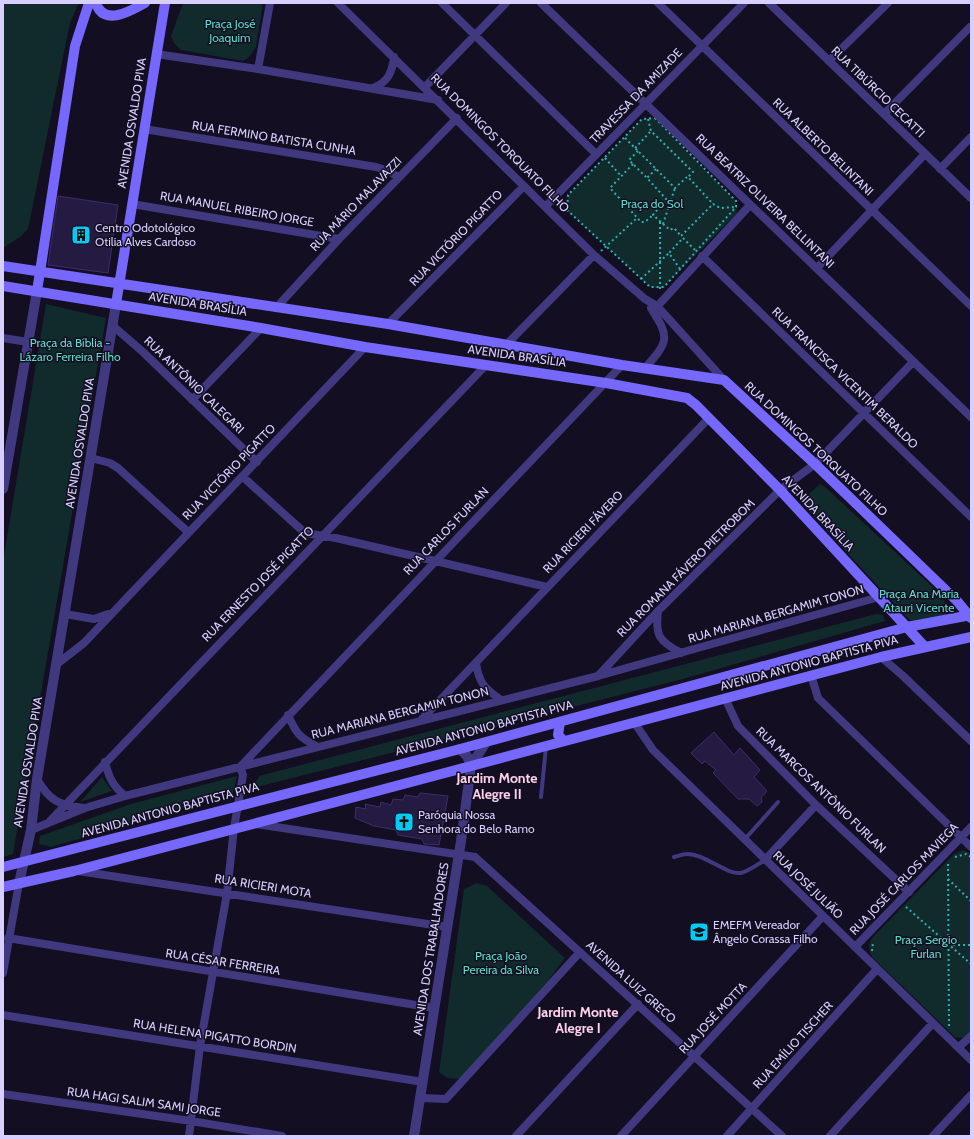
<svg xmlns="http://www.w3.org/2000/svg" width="974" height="1139" viewBox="0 0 974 1139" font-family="Cabin,sans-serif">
  <rect width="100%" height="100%" fill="#130e22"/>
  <path fill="#112a2b" d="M3 3H79L70 23 28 229 20 237 3 248Z
    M183 3H263L256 47 249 57 243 61 181 50 174 43 171 36Z
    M655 118 736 201 737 213 664 287 660 289 650 287 567 211 568 195 642 119Z
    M46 304 106 318 13 854 3 857V561Z
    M820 484 825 487 935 589C942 597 951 606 944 617L911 621 899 609 805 507 804 499Z
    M876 614 883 615 885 621 683 679 253 788 259 776Z
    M237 776 233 794 51 847 39 844 40 836 131 804Z
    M102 777 112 791 80 802Z
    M963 850 971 853V1033L962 1038 955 1037 872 957C868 949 868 942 874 936L954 854Z
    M477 883 487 886 565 958 547 982 467 1072 459 1079 447 1078 439 1072 464 889Z"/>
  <path fill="#251a42" stroke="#3e2c6e" d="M58 196 118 205 108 273 48 265Z
    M714 732 734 755 740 748 760 770 754 777 767 791 761 798 762 802 757 806 749 799H738L713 773 716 770 705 761 702 764 691 753Z
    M420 793 448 796 439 845 424 844 422 839 398 835 396 830 374 826 355 818 356 807 366 809 365 804 380 807 381 802 391 805 393 799 403 800 405 795 418 797Z"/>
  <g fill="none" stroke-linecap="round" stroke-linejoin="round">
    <path stroke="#2fafb2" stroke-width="2" stroke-dasharray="2 3" stroke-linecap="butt" d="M655 118 736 201V207L664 287H650L567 210 568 195 642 119Z
      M648 119 651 131 693 172 688 177 713 204
      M625 138 675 188 687 177
      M635 148 651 131
      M638 151 629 160 647 178
      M605 158 621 176
      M633 164 610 188 641 222H645L653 215
      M656 169 647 178 666 199 653 215 663 224 675 188
      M663 224 670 230 674 228 681 236
      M695 250 681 236 713 204 720 208 736 207
      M601 251 636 219
      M680 269 669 253 683 238
      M641 279 669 253
      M660 289V222
      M955 857 966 854 971 857
      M948 864 949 1026
      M948 879 971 901
      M906 907 971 964
      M948 945H971
      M872 951 873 942"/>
    <path stroke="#413980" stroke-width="4" d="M541 797 546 747
      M745 839 778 802
      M674 857C678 856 682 854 686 854 704 853 726 875 741 873 749 871 758 864 765 860"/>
    <path stroke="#413980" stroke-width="8" d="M338 3 594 255 645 299 657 306 724 380
      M442 3 596 154
      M541 3 971 417
      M658 3 971 306
      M769 3 971 198
      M156 54 258 69 438 100
      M829 61 888 3
      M258 69 270 3
      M425 87 506 3
      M373 88C388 82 392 73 394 57
      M884 114 970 27
      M144 129 376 167 389 171 398 177
      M940 169 971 137
      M132 204 339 239
      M546 206 744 3
      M702 256 971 517
      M817 268 925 154
      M276 308 339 239 457 118
      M653 311 750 205
      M388 324 524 186
      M113 326 143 352 257 462
      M3 338 28 342
      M507 344 594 255
      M645 368C669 341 670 338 651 308
      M192 400 261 328
      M91 458 110 463 118 468 188 532
      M243 477 305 533 336 538 547 587
      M658 611C655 636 659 641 681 653
      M65 614 94 619 108 614
      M881 657 902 675 971 741
      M476 663C479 683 484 688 501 700
      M57 664 84 643 365 347
      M811 675 818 698 971 847
      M598 676 658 611 780 490 815 464 913 362
      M725 698 738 726 816 805 909 892
      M288 715C296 733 299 737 316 746
      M422 719 709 418
      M634 722 653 750 971 1060
      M105 762C109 778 113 786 125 796
      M37 779C50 802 60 805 84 808
      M50 821 486 365
      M256 824 475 857 782 1136
      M31 830 85 808 125 796 598 676 879 597
      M765 860 816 805
      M78 871 447 927
      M8 938 434 1008
      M855 947 971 827
      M3 973 19 883
      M3 1015 423 1082
      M959 1047 971 1036
      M3 1094 191 1121 282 1136
      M420 1098 446 1099 580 952
      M189 1136 200 1046 227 893 234 828 243 775 240 767 622 365
      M516 1136 638 1004
      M621 1136 823 916
      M727 1136 877 969
      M830 1136 933 1023
      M933 1136 971 1095"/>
    <path stroke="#413980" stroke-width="10" d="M3 489 37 291
      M460 749 467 756 471 766
      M19 883 31 830 37 779 116 304
      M414 1136 461 841 471 766 486 742"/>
    <path stroke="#7667fd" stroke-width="10" d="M96 3C103 27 131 11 145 3
      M3 266 388 324 622 365 724 380 815 464 957 601 971 618
      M3 286 261 328 365 347 606 383 687 398 696 405 780 490 925 647
      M37 291 75 46 89 3
      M116 304 165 3
      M560 722 558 735 564 741
      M3 867 460 749 907 627 971 615
      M3 887 74 871 253 824 881 657 971 637"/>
  </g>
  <defs>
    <g id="building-square" transform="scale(1)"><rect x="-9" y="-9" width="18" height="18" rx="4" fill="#03cbf6" stroke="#130e22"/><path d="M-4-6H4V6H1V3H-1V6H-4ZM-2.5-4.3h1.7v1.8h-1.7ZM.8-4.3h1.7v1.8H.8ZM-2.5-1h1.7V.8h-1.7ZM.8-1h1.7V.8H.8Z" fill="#111"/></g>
    <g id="church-square" transform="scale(1)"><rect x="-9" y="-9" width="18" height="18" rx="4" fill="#03cbf6" stroke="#130e22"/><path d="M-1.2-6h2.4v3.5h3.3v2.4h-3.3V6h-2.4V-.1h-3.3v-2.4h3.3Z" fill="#111"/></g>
    <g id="school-square" transform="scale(1)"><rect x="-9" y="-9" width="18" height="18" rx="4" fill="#03cbf6" stroke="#130e22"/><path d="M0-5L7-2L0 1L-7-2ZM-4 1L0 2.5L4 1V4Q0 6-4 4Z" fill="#111"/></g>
  </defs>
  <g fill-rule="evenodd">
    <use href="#building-square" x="81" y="235"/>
    <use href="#church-square" x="404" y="822"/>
    <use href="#school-square" x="699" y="932"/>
  </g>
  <g text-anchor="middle" stroke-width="3" stroke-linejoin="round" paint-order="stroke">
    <g font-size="12" fill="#5cddc7" stroke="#130e22">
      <text x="230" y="28">Praça José<tspan x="230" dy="14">Joaquim</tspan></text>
      <text x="652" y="208">Praça do Sol</text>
      <text x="70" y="347">Praça da Bíblia -<tspan x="70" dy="14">Lázaro Ferreira Filho</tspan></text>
      <text x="919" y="598">Praça Ana Maria<tspan x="919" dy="14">Atauri Vicente</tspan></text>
      <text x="926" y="944">Praça Sergio<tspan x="926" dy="14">Furlan</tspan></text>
      <text x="501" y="960">Praça João<tspan x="501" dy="14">Pereira da Silva</tspan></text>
    </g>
    <g font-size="12" fill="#d8cffe" stroke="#130e22">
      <text transform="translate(878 92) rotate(44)" y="4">RUA TIBÚRCIO CECATTI</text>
      <text transform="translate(636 96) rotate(-46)" y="4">TRAVESSA DA AMIZADE</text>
      <text transform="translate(132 123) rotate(-81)" y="4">AVENIDA OSVALDO PIVA</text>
      <text transform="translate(274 138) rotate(9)" y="4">RUA FERMINO BATISTA CUNHA</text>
      <text transform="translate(500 143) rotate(45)" y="4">RUA DOMINGOS TORQUATO FILHO</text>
      <text transform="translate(823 147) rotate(44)" y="4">RUA ALBERTO BELINTANI</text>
      <text transform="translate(765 201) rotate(44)" y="4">RUA BEATRIZ OLIVEIRA BELLINTANI</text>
      <text transform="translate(356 204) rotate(-46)" y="4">RUA MÁRIO MALAVAZZI</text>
      <text transform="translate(237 209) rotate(10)" y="4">RUA MANUEL RIBEIRO JORGE</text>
      <text transform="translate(456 238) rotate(-46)" y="4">RUA VICTÓRIO PIGATTO</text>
      <text transform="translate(198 304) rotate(9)" y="4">AVENIDA BRASÍLIA</text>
      <text transform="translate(517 356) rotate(8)" y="4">AVENIDA BRASÍLIA</text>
      <text transform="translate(845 378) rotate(44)" y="4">RUA FRANCISCA VICENTIM BERALDO</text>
      <text transform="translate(194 385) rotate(44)" y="4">RUA ANTÔNIO CALEGARI</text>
      <text transform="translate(80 443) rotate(-81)" y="4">AVENIDA OSVALDO PIVA</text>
      <text transform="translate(816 449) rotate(43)" y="4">RUA DOMINGOS TORQUATO FILHO</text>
      <text transform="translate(229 472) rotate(-46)" y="4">RUA VICTÓRIO PIGATTO</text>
      <text transform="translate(818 513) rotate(47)" y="4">AVENIDA BRASÍLIA</text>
      <text transform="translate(446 531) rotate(-46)" y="4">RUA CARLOS FURLAN</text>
      <text transform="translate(583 532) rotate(-46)" y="4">RUA RICIERI FÁVERO</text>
      <text transform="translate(686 568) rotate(-45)" y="4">RUA ROMANA FÁVERO PIETROBOM</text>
      <text transform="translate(258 584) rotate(-46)" y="4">RUA ERNESTO JOSÉ PIGATTO</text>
      <text transform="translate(776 614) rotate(-16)" y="4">RUA MARIANA BERGAMIM TONON</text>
      <text transform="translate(809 663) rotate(-15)" y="4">AVENIDA ANTONIO BAPTISTA PIVA</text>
      <text transform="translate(400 713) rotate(-14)" y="4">RUA MARIANA BERGAMIM TONON</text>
      <text transform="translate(484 728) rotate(-15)" y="4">AVENIDA ANTONIO BAPTISTA PIVA</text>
      <text transform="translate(28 762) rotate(-81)" y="4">AVENIDA OSVALDO PIVA</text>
      <text transform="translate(821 790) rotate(44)" y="4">RUA MARCOS ANTÔNIO FURLAN</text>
      <text transform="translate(170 810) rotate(-15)" y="4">AVENIDA ANTONIO BAPTISTA PIVA</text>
      <text transform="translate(904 879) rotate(-46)" y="4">RUA JOSÉ CARLOS MAVIEGA</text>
      <text transform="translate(808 885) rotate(44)" y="4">RUA JOSÉ JULIÃO</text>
      <text transform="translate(263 886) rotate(9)" y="4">RUA RICIERI MOTA</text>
      <text transform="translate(431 949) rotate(-81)" y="4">AVENIDA DOS TRABALHADORES</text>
      <text transform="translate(223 962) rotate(9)" y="4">RUA CÉSAR FERREIRA</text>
      <text transform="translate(631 982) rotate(42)" y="4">AVENIDA LUIZ GRECO</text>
      <text transform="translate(713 1018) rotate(-47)" y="4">RUA JOSÉ MOTTA</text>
      <text transform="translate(215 1036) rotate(9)" y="4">RUA HELENA PIGATTO BORDIN</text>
      <text transform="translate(793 1045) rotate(-48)" y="4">RUA EMÍLIO TISCHER</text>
      <text transform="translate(144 1102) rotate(8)" y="4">RUA HAGI SALIM SAMI JORGE</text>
    </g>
    <g font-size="12" fill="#d8cffe" stroke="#130e22" text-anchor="start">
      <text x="95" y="232">Centro Odotológico<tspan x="95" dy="14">Otilia Alves Cardoso</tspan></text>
      <text x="418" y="819">Paróquia Nossa<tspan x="418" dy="14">Senhora do Belo Ramo</tspan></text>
      <text x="713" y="929">EMEFM Vereador<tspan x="713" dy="14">Ângelo Corassa Filho</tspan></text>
    </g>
    <g font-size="14" font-weight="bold" fill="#fed1ea" stroke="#130e22">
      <text x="497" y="783">Jardim Monte<tspan x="497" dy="16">Alegre II</tspan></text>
      <text x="578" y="1017">Jardim Monte<tspan x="578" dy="16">Alegre I</tspan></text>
    </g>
  </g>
  <rect width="974" height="1139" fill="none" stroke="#d8cffe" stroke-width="8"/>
</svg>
